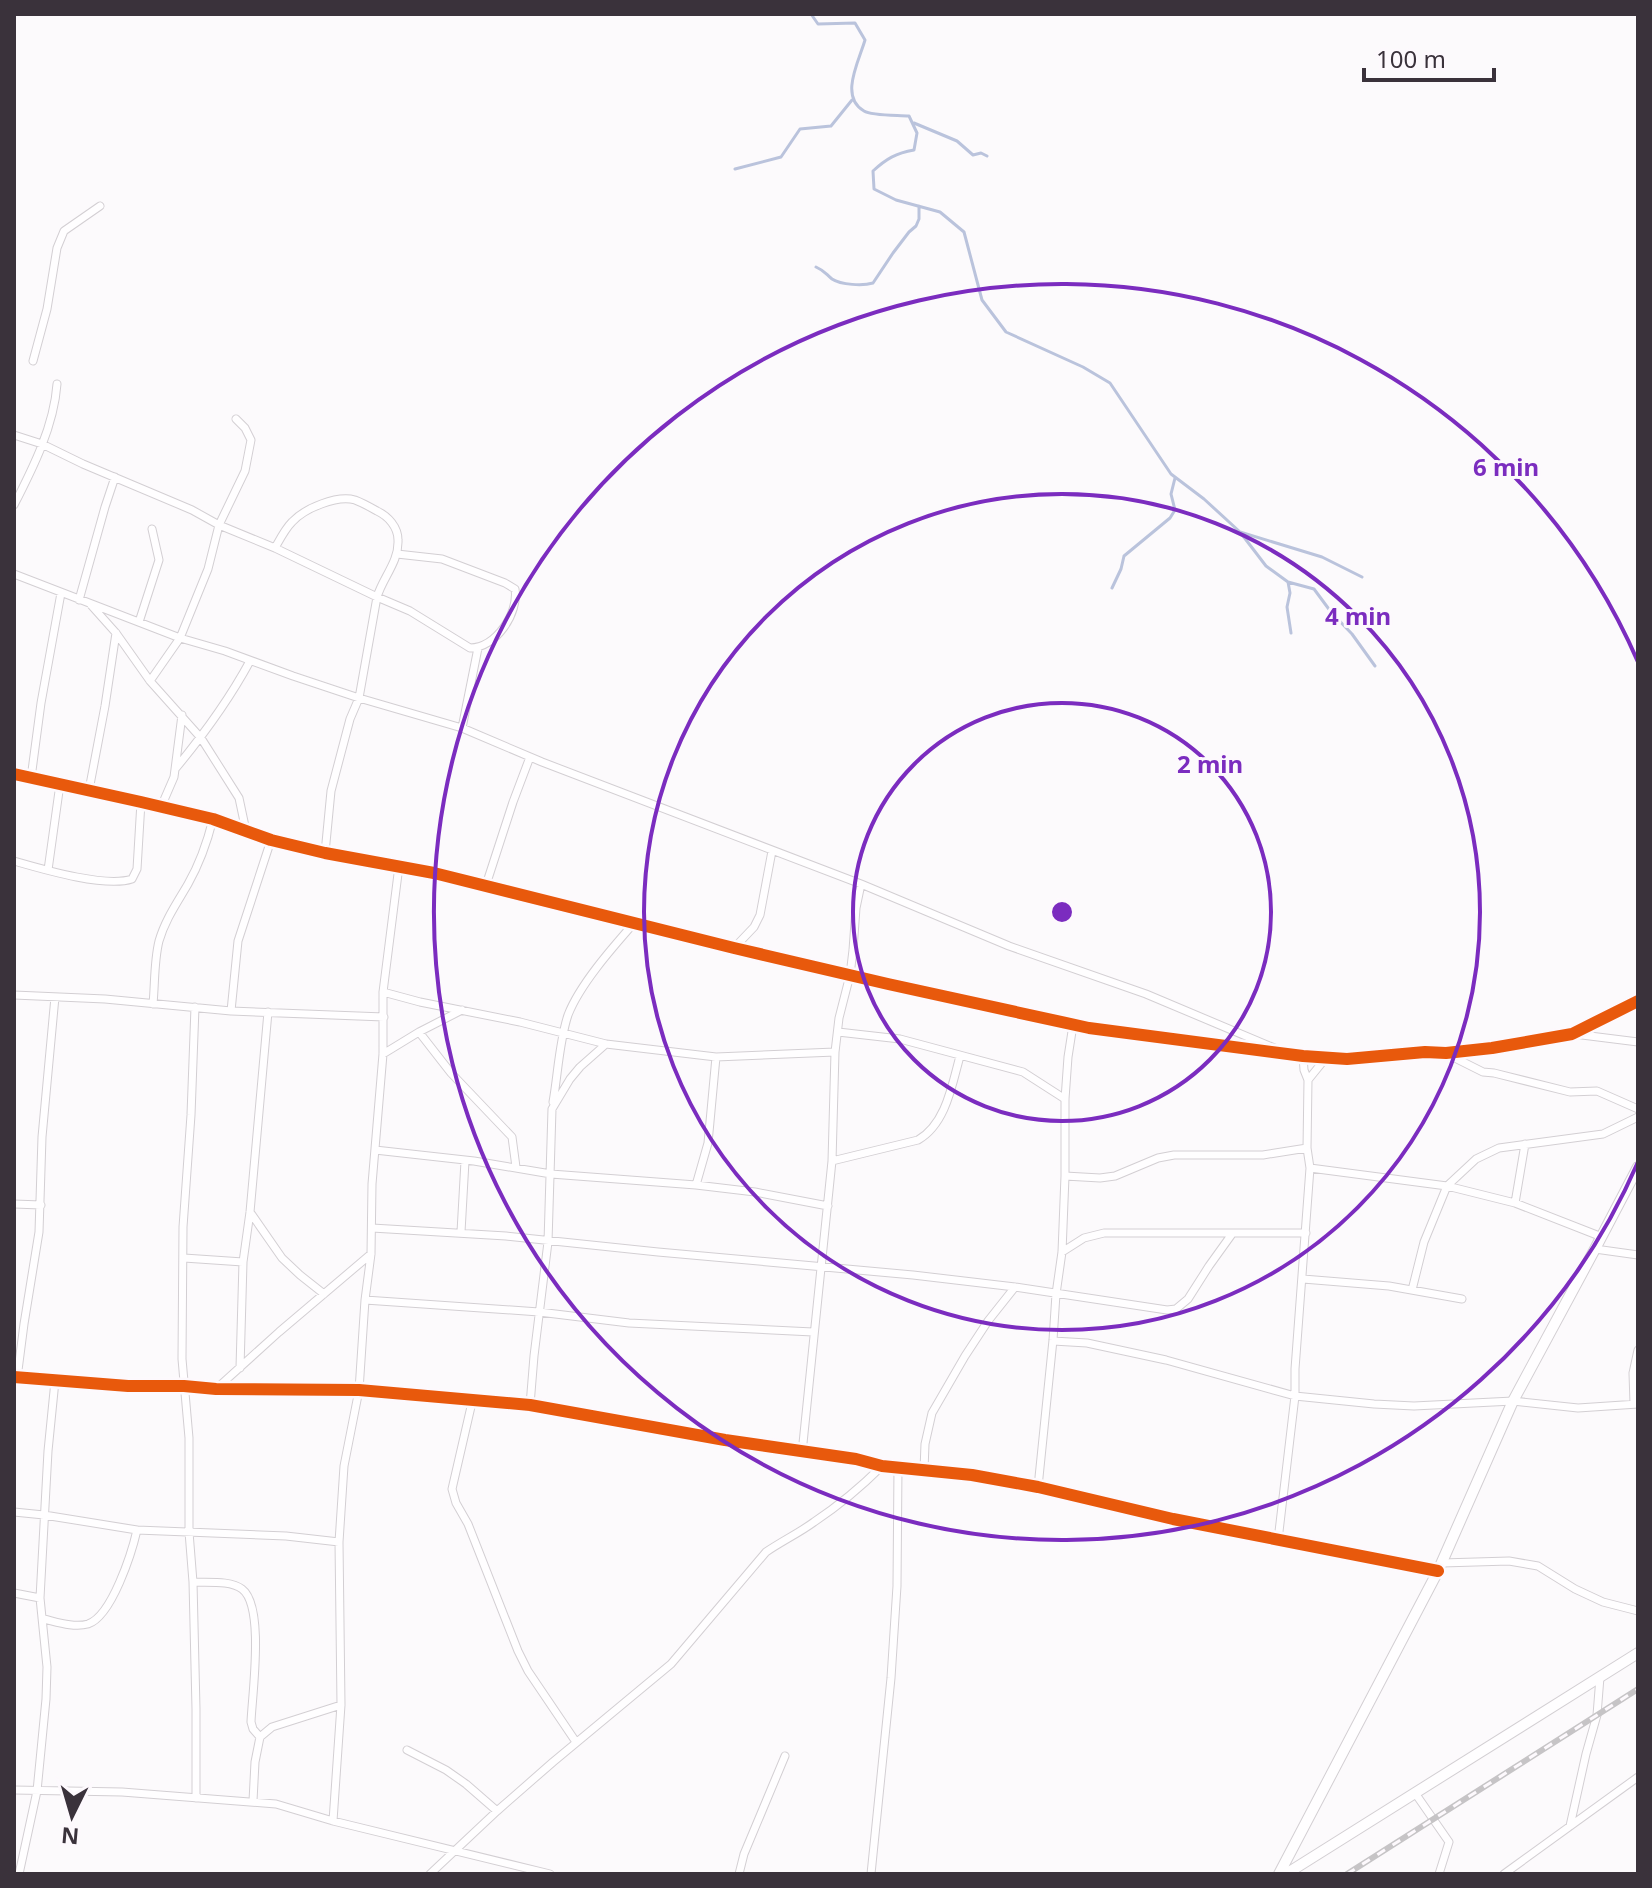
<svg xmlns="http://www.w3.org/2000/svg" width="1652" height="1888" viewBox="0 0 1652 1888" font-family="'Noto Sans',sans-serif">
  <rect width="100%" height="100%" fill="#fcfafc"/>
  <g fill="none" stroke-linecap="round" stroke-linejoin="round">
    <path stroke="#bac3dc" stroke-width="3" d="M811 14 818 24 855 23 865 40C859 61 839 97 864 111 872 116 898 115 909 116L917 133 914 150C896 153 886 159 873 171L874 189 896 200 940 212 964 232 982 300 1006 332 1083 367 1110 383 1171 474 1204 499 1240 532 1322 557 1362 577
      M914 123 957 141 973 155 981 153 987 156
      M735 169 781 157 800 129 831 126 852 100
      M816 267C825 271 825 273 832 279 841 285 863 286 873 283L893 253 909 232 916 226 919 219V206
      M1240 532 1266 566 1288 582 1314 589 1331 612 1352 634 1375 666
      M1288 582 1290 593 1287 607 1291 633
      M1112 588 1121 569 1124 556 1170 518 1175 510 1171 494 1175 478"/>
    <g stroke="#d3cfd3" stroke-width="9">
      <path id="street" d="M33 361 47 309 57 248 64 231 100 206
        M14 435 42 444 83 464 192 510 219 525 275 548 377 597 410 611 470 648C496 648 519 613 515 589L505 583 442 559 397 554
        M14 505C33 468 54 426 57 384
        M275 548C280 539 285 529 292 522 305 508 337 495 355 500 363 503 370 507 377 511 388 516 398 527 398 540 399 562 383 577 377 597L359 698 350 719 331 791 325 853
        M14 574 180 638 225 651 293 676 359 698 462 728 542 762 861 884 1009 946 1146 994 1279 1050
        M79 600 105 507 115 477
        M91 605 116 633 150 681 201 738 239 798 246 831
        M139 622 159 560 152 529
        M150 681 180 638 208 569 219 525 245 471 251 440 245 428 236 419
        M462 728 478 648
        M176 768C204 734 229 700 250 661
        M31 778 41 703 61 593
        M89 790 105 706 116 633
        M161 807 174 777 182 715
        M14 861C42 869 105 888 132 879L137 869 141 802
        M48 870 60 784
        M486 885 513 802 530 757
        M734 948 754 927 760 915 772 851
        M383 992 420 1002 520 1022 606 1044
        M14 995 105 999 231 1011 384 1017
        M153 1004C155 983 154 961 159 941 165 920 177 903 188 884 200 863 207 843 213 819
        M195 1007 191 1115 183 1227 182 1359 189 1438V1532L193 1582 196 1709V1798
        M231 1011 238 941 271 840
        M419 1032 451 1073 512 1137 516 1167
        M838 1032 900 1039 1023 1072 1065 1099
        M1574 1034 1638 1042
        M383 1054 419 1032 462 1010
        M1447 1054 1483 1072 1494 1073 1570 1092 1597 1091 1638 1109
        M1308 1080 1325 1059
        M553 1102C558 1074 559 1042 568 1015 580 984 613 947 635 922
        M375 1150 474 1161 551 1174 696 1185 755 1192 828 1206
        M832 1161 918 1140C946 1124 952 1085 960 1056
        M1310 1168 1447 1186 1515 1203 1602 1237
        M1065 1176 1100 1178 1115 1176 1158 1158 1174 1155H1263L1307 1148
        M696 1185 708 1143 716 1057
        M1515 1203 1525 1144
        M14 1204 41 1205
        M250 1212 282 1258 300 1275 324 1294
        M372 1228 506 1236 658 1252 913 1275 1015 1287 1167 1310 1176 1309 1188 1299 1209 1266 1232 1234
        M461 1232 465 1161
        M1595 1249 1638 1255
        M1062 1252 1084 1238 1104 1233H1306
        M184 1258 243 1262
        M1303 1279 1389 1286 1462 1299
        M1412 1290 1424 1242 1447 1186 1476 1159 1499 1148 1603 1134 1638 1117
        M365 1300 539 1312 629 1323 813 1332
        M1053 1341 1087 1343 1166 1360 1295 1396 1374 1404 1414 1406 1513 1401 1578 1408 1638 1404
        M240 1368 243 1262 250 1212 268 1012
        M14 1377 128 1386H184L216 1389 359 1390 530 1405 725 1440 856 1459 882 1466 972 1475 1038 1487 1173 1519 1438 1571
        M17 1378 24 1324 39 1232 42 1137 55 997
        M216 1389 279 1332 371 1254
        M473 1398 452 1489 456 1503 468 1524 518 1651 528 1671 576 1742
        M1634 1404 1633 1373 1638 1350
        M530 1405 534 1356 548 1242 552 1109 570 1079 580 1067 606 1044 716 1057 835 1052
        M802 1453 832 1161 835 1052 839 1018 850 975 853 950 856 908 861 884
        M924 1470 925 1444 932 1413 965 1356 988 1321 1015 1287
        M1038 1487 1053 1340 1056 1294 1062 1252 1065 1176V1099L1068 1057 1073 1025
        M14 1512 44 1515 137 1530 286 1536 339 1542
        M1278 1540 1295 1396V1369L1310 1168 1307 1148 1308 1080 1304 1070 1303 1056
        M1442 1563 1509 1561 1538 1566 1575 1589 1603 1602 1638 1611
        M193 1582C207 1583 230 1580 242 1589 265 1606 252 1695 251 1722L253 1729 260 1737
        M14 1593 40 1598
        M44 1619C57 1622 74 1628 88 1624 112 1616 132 1552 137 1530
        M407 1750 446 1770 466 1784 497 1811
        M14 1790 122 1792 276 1804 333 1821 550 1874
        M1415 1793 1449 1842 1439 1874
        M253 1801 255 1762 260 1737 272 1727 341 1705
        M333 1821 341 1705 339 1542 344 1466 359 1390 365 1300 371 1254 372 1184 383 1054V992L399 866
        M1570 1826 1586 1754 1597 1715 1600 1677
        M19 1874 37 1791 46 1699 47 1667 40 1598 48 1451 55 1381
        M430 1874 497 1811 553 1762 671 1664 766 1552C782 1541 799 1533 814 1522 838 1506 862 1486 882 1466
        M739 1874 744 1854 785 1756
        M871 1874 891 1678 897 1586 898 1467
        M1504 1874 1638 1777"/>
    </g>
    <g stroke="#d3cfd3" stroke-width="12">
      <path id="secondary" d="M14 774 141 802 213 819 271 840 325 853 434 873 734 948 888 984 1089 1028 1303 1056 1347 1059 1425 1052 1446 1053 1492 1048 1572 1034 1638 1001
        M1279 1874 1438 1571 1513 1401 1595 1249 1638 1167
        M1286 1874 1638 1653"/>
    </g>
    <use href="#street" stroke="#fffeff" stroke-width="7"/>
    <use href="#secondary" stroke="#fffeff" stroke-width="10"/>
    <g stroke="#c6c4c6" stroke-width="6">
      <path id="rail" d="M1347 1874 1638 1689"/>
    </g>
    <use href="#rail" stroke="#fdf9fd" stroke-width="3" stroke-dasharray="9" stroke-linecap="butt"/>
    <g stroke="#fdf9fd" stroke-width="17">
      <path id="cycleway" d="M14 774 141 802 213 819 271 840 325 853 434 873 734 948 888 984 1089 1028 1303 1056 1347 1059 1425 1052 1446 1053 1492 1048 1572 1034 1638 1001
        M14 1377 128 1386H184L216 1389 359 1390 530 1405 725 1440 856 1459 882 1466 972 1475 1038 1487 1173 1519 1438 1571"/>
    </g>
    <use href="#cycleway" stroke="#e8590c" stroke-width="12"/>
  </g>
  <g fill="none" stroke="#7b2cbf" stroke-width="4">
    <circle cx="1062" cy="912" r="209"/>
    <circle cx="1062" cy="912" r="418"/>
    <path d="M1638 1162A628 628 0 1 1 1638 662"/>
  </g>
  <circle cx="1062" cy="912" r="12" fill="#7b2cbf" stroke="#fdf9fd" stroke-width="4"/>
  <g font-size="24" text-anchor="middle" font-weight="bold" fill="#7b2cbf" stroke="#fdf9fd" stroke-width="6" stroke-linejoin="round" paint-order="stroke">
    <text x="1506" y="476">6 min</text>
    <text x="1358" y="625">4 min</text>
    <text x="1210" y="773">2 min</text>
  </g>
  <rect width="1652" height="1888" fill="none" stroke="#3a323b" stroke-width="32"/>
  <g transform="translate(72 1816) rotate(185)" stroke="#fdf9fd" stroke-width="6" paint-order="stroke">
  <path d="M0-6L14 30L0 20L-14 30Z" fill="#3a323b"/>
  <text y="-12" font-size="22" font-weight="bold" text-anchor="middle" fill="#3a323b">N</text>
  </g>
  <path d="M1364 68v12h130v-12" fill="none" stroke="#3a323b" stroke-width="4"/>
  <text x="1376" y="68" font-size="24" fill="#3a323b" stroke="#fdf9fd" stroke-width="6" paint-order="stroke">100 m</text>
</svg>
